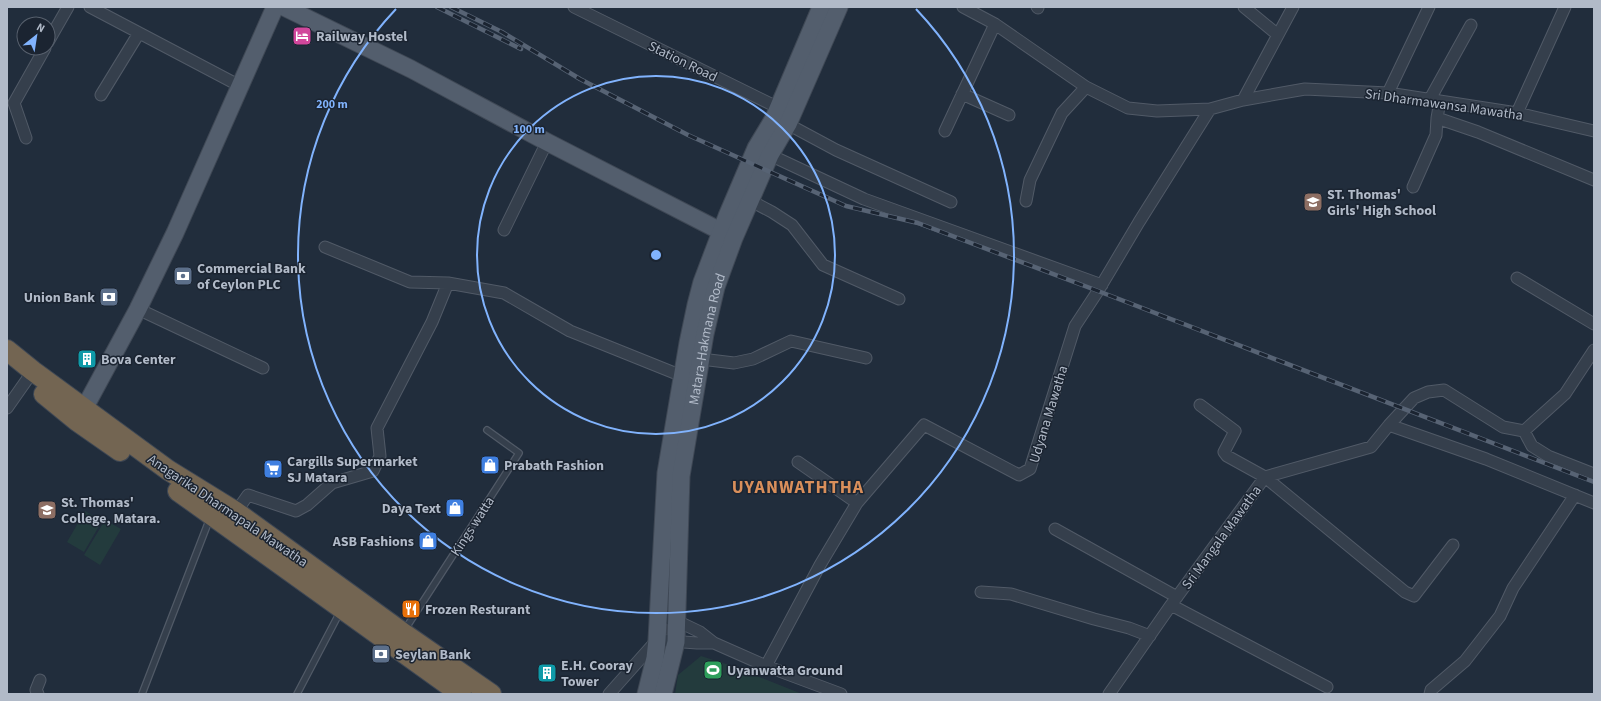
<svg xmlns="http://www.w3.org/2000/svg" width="1601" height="701" viewBox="0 0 1601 701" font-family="'Source Sans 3',sans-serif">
  <rect width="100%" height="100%" fill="#212d3c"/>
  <path fill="#233b3d" d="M85 511 102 521 84 552 67 542Z
    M105 520 121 529 100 565 84 555Z
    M701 656 729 665 802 694H675L678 675Z"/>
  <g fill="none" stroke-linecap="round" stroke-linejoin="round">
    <g stroke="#515a67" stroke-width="8">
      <path id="lane" d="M404 631 519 453 487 430
        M142 694 210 518
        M297 694 340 612"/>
    </g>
    <g stroke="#515a67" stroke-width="13">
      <path id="street" d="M90 7 240 86
        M574 7 783 110
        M963 7 995 24 1086 87 1128 108 1157 111 1210 109 1243 100 1305 89 1388 93 1517 113 1594 131
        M1037 7 1038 8
        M1244 7 1278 35
        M48 42 68 7
        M1388 93 1429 7
        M962 94 1009 115
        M101 95 139 33
        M1430 99 1471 25
        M1243 100 1293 7
        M1517 113 1565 7
        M1437 118 1478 132 1594 180
        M782 121 836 150 951 202
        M945 131 995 24
        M26 138 14 103 45 48
        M770 155 864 199 1102 285
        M1413 187 1436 135 1437 118 1440 101
        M751 201 772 212 792 225 823 265 899 299
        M1026 201 1030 180 1062 113 1086 87
        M504 230 547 142
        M325 247 410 282 448 283 504 293 570 331 682 376
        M1517 278 1594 324
        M138 309 263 368
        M701 359 734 363 753 359 791 341 866 358
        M1200 405 1235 431 1224 452 1227 456 1265 477 1405 592 1414 596 1453 545
        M7 408 33 371
        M1389 425 1486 459 1594 503
        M1524 431 1532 446 1548 456 1594 474
        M798 462 857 503
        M236 512 248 495 296 511 307 505 332 483 373 471 380 456 377 428 432 322 448 283
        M1055 529 1177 597
        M981 592 1011 594 1094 619 1129 628 1150 636
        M1171 605 1327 687
        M659 616 677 621 700 632 714 643 766 666 841 694
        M766 666 820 565 857 503 924 425 1019 475 1030 469 1075 326 1098 291 1139 222 1210 109
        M38 694 36 690 40 680
        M609 694 657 640 697 643H714
        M1109 694 1171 605 1265 477 1371 447 1389 425 1414 398 1428 392 1444 390 1503 427 1524 431 1565 394 1594 350
        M1430 694 1431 690 1465 661 1500 616 1513 588 1575 495"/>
    </g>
    <g stroke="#3f4855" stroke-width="19">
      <g id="primary">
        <path d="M284 7 411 69 547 142 730 236"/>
        <path d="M78 420 138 309 175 233 275 7"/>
        <path d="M646 694 655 658 657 640 666 473 688 343 696 305 702 282 727 216 756 148 774 118 821 7"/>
        <path id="s1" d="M663 694 676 642 681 476 705 334 716 287 734 238 770 155 788 124 839 7"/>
      </g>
    </g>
    <g stroke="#3e4754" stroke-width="22">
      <path id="highway" d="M7 350 33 371 168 470 236 512 403 633 491 694
        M44 394 77 421 120 451
        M178 491 461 694"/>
    </g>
    <use href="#lane" stroke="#353f4c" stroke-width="5.5"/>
    <use href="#street" stroke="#353f4c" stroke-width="11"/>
    <use href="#primary" stroke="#535e6d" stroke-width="17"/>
    <use href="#highway" stroke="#736552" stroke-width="20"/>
    <g stroke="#576374" stroke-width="4.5">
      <path id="rail" d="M437 7 521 49
        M451 7 502 32 580 79 688 135 846 206 918 223 1098 291 1594 482"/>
    </g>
    <use href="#rail" stroke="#1b2431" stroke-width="3" stroke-dasharray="9" stroke-linecap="butt"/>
  </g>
  <g fill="none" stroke="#81b3fd" stroke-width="2">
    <circle cx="656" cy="255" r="179"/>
    <path d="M916 9A358 358 0 1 1 396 9"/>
  </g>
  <defs>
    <g id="hotel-square" transform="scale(1)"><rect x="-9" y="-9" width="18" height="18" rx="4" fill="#d1479c" stroke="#1b2431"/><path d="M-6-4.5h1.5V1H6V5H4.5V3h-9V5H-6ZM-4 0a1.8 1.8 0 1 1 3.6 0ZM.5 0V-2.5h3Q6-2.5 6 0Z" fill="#fff"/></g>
    <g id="school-square" transform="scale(1)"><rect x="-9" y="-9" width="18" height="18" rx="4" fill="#8d6e63" stroke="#1b2431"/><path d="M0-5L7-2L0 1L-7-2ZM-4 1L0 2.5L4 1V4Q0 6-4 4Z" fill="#fff"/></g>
    <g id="bank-square" transform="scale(1)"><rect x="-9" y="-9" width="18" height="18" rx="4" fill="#5c6f8a" stroke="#1b2431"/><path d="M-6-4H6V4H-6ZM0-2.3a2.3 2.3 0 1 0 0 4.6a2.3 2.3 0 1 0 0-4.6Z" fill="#fff"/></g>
    <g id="building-square" transform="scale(1)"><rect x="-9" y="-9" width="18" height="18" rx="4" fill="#0f9aa8" stroke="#1b2431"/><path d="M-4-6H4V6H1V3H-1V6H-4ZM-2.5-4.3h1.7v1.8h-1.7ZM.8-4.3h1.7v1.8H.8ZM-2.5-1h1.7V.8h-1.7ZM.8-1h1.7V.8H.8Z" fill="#fff"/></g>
    <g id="shop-square" transform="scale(1)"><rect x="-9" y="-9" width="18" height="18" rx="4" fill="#3f7fe0" stroke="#1b2431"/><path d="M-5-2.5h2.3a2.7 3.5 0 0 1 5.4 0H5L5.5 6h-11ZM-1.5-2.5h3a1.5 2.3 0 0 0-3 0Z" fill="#fff"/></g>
    <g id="supermarket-square" transform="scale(1)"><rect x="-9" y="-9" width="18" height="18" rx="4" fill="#3f7fe0" stroke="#1b2431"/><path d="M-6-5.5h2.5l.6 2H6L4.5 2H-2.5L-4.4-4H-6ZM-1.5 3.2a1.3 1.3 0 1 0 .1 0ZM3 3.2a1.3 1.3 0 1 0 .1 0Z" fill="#fff"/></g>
    <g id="restaurant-square" transform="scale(1)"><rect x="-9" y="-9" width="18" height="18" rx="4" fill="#e8710a" stroke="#1b2431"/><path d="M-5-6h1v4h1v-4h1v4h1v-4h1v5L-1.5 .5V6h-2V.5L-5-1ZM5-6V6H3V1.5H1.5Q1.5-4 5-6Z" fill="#fff"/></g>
    <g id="stadium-square" transform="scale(1)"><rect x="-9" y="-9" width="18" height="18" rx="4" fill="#2e9e5b" stroke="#1b2431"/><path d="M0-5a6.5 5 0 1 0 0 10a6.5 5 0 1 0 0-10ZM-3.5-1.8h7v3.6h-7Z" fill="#fff"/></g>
  </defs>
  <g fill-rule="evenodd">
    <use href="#hotel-square" x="302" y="36"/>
    <use href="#school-square" x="1313" y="202"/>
    <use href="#bank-square" x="183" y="276"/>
    <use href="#bank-square" x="109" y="297"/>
    <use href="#building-square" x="87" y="359"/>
    <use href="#shop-square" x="490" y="465"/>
    <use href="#supermarket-square" x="273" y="469"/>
    <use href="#shop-square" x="455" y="508"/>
    <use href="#school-square" x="47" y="510"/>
    <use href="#shop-square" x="428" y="541"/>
    <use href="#restaurant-square" x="411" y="609"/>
    <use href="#bank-square" x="381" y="654"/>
    <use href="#stadium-square" x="713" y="670"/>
    <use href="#building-square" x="547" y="673"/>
  </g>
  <g text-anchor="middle" stroke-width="3" stroke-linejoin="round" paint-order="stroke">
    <g font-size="14" font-weight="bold" fill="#b1bac8" stroke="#1b2431" text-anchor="start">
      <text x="316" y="41">Railway Hostel</text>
      <text x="1327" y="199">ST. Thomas'<tspan x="1327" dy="16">Girls' High School</tspan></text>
      <text x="197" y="273">Commercial Bank<tspan x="197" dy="16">of Ceylon PLC</tspan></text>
      <text x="95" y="302" text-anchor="end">Union Bank</text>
      <text x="101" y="364">Bova Center</text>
      <text x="287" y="466">Cargills Supermarket<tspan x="287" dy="16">SJ Matara</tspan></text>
      <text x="504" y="470">Prabath Fashion</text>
      <text x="61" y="507">St. Thomas'<tspan x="61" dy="16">College, Matara.</tspan></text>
      <text x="441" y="513" text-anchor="end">Daya Text</text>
      <text x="414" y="546" text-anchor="end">ASB Fashions</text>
      <text x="425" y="614">Frozen Resturant</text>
      <text x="395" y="659">Seylan Bank</text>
      <text x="561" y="670">E.H. Cooray<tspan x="561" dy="16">Tower</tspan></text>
      <text x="727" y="675">Uyanwatta Ground</text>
    </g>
    <g font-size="14" fill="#b1bac8" stroke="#1b2431">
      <text transform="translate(683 61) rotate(26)" y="5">Station Road</text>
      <text transform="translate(1444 104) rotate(8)" y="5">Sri Dharmawansa Mawatha</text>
      <text dy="5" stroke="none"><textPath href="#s1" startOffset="359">Matara-Hakmana Road</textPath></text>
      <text transform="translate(1048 414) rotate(-73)" y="5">Udyana Mawatha</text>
      <text transform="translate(228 510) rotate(34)" y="5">Anagarika Dharmapala Mawatha</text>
      <text transform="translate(472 526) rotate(-57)" y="5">Kings watta</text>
      <text transform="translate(1221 537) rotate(-54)" y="5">Sri Mangala Mawatha</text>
    </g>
    <g font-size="18" font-weight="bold" letter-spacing="1" fill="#d98f5b" stroke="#1b2431">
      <text x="798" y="493">UYANWATHTHA</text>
    </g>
  </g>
  <circle cx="656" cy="255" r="6" fill="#81b3fd" stroke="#1b2431" stroke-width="2"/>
  <g font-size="12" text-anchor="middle" font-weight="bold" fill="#81b3fd" stroke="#1b2431" stroke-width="3" stroke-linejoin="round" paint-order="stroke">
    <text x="332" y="108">200 m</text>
    <text x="529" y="133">100 m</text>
  </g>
  <rect width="1601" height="701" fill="none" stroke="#b1bac8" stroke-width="16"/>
  <g transform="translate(36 36) rotate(30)"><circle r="19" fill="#1b2431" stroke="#57606d"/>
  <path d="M0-3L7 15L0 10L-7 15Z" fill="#81b3fd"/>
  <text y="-6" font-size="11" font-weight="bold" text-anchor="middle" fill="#b1bac8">N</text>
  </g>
</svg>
